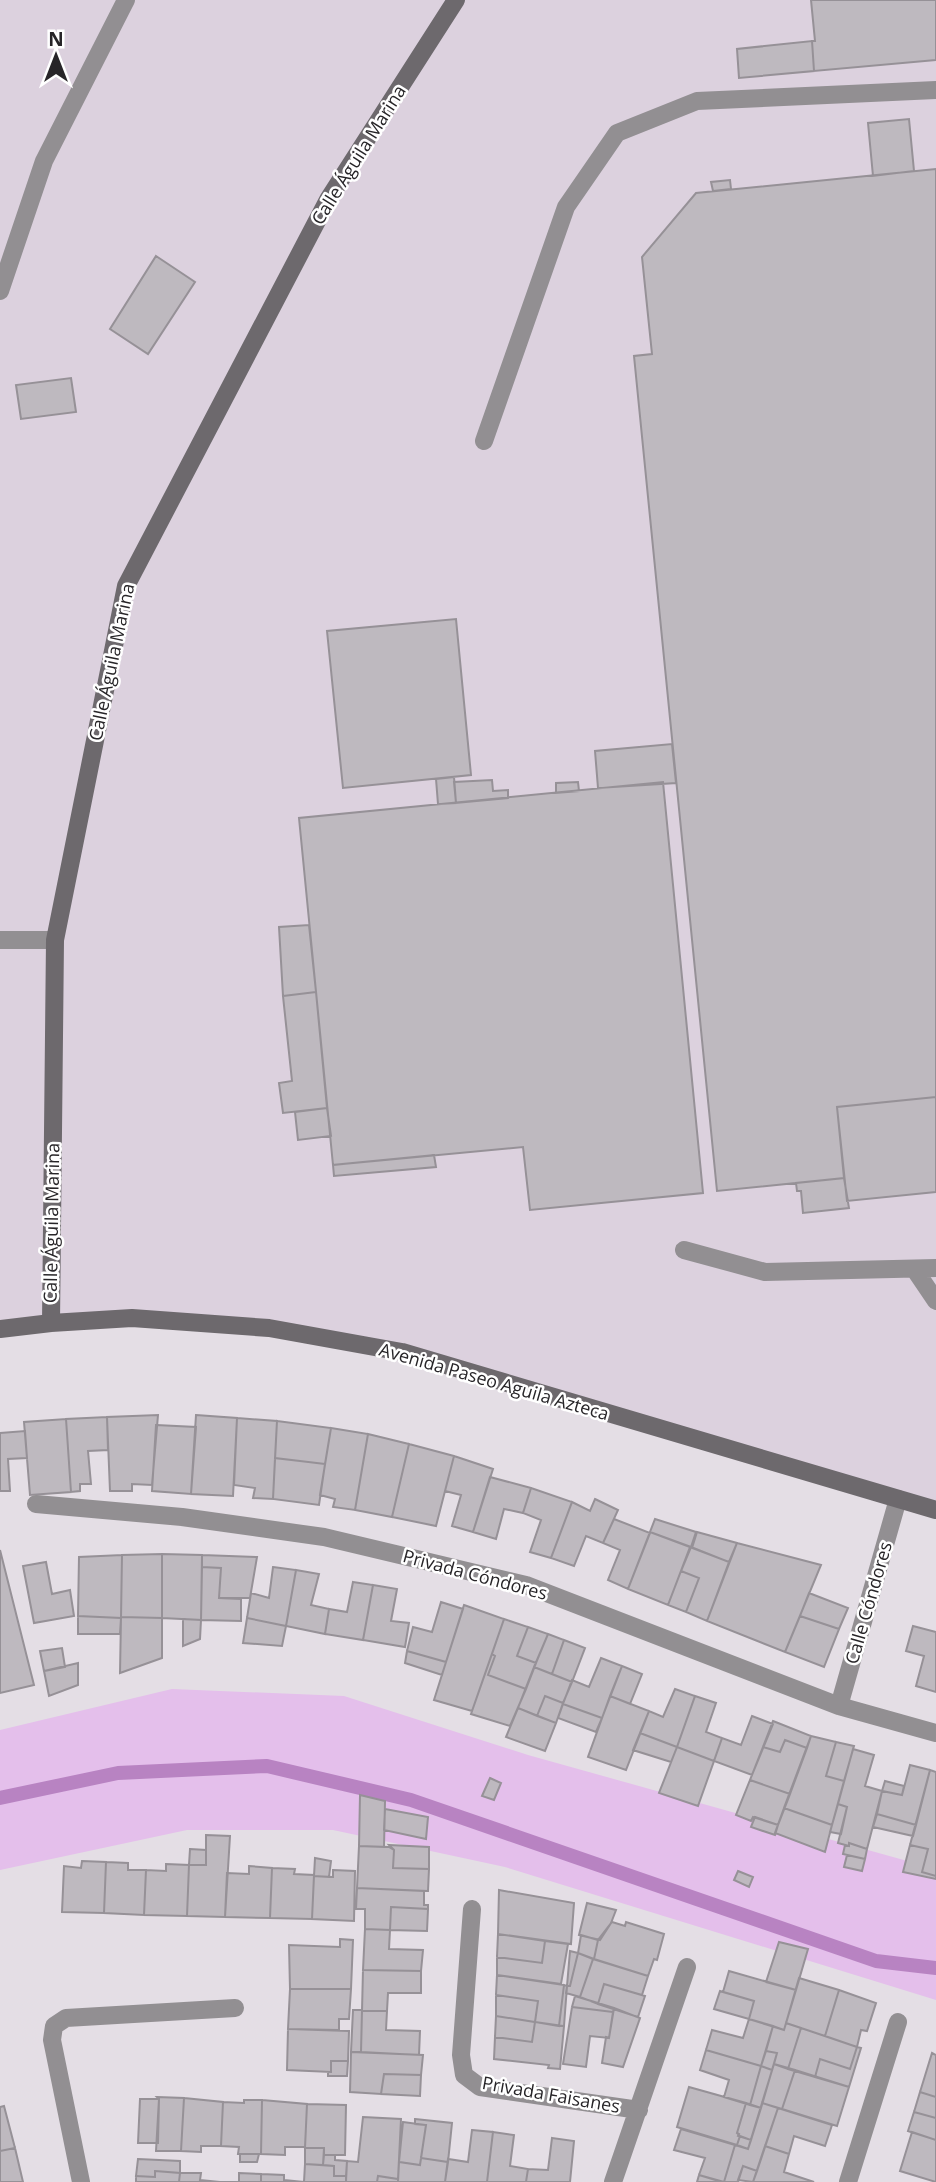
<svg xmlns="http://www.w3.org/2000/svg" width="936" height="2182" viewBox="0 0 936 2182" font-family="'Open Sans',sans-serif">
  <rect width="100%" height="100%" fill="#e4dee5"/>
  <path fill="#dcd1de" d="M0 0H936V1502L286 1331 65 1323 0 1338Z"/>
  <path fill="#e4bfeb" d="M172 1689 344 1696 528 1755 936 1869V2000L505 1867 333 1830H187L0 1870V1730Z"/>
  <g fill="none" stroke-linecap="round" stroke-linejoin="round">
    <path stroke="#b883c2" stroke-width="14" d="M0 1798 118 1773 267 1766 411 1800 876 1961 936 1968"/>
  </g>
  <path fill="#beb9bf" stroke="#969197" stroke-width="2" d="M811 0H936V60L814 71 812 41H815Z
    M812 41 814 71 739 78 737 49Z
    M909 119 914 171 873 176 868 123Z
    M936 169V1097L837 1107 844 1178 717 1191 634 356 652 354 642 257 696 193Z
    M730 180 731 189 713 191 711 182Z
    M156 256 195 282 148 354 110 329Z
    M71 378 76 412 21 419 16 385Z
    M456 619 471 775 343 788 327 631Z
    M672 744 676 783 598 788 595 751Z
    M454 777 456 803 438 804 436 779Z
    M492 780 493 791 508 790V798L456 803 454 782Z
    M578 782 579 791 556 793V783Z
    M663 782 703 1193 530 1210 523 1147 333 1165 299 818Z
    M309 925 316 992 283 996 279 927Z
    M316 992 327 1108 283 1113 279 1083 292 1081 283 996Z
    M936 1097V1192L847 1201 837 1107Z
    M327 1108 331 1136 298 1140 295 1112Z
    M434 1155 436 1167 334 1176 333 1165Z
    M844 1178 849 1208 803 1213 801 1191H797L796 1183Z
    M158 1415 152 1485 132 1484V1491H110L107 1417Z
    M196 1415 237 1418 233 1496 191 1494Z
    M107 1417 108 1450 88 1451 91 1484H80V1491L71 1492 66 1419Z
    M237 1418 277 1421 273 1499 253 1498 255 1488 234 1485Z
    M66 1419 71 1492 30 1495 24 1422Z
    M277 1421 331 1428 325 1464 275 1458Z
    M156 1425 196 1427 191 1494 152 1491Z
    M331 1428 368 1434 355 1510 333 1507 335 1499 320 1495Z
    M25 1431 27 1458 8 1459 10 1491H0V1433Z
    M368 1434 409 1444 392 1517 355 1510Z
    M409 1444 454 1456 436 1526 392 1517Z
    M454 1456 493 1469 473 1532 452 1526 461 1495 445 1491Z
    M275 1458 325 1464 319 1505 273 1499Z
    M490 1477 531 1488 523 1513 504 1509 496 1539 473 1532Z
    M531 1488 572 1502 551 1558 530 1552 541 1520 523 1513Z
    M595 1499 618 1510 603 1543 586 1536 574 1566 551 1558 572 1502 590 1511Z
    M614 1519 650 1533 628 1589 608 1580 620 1550 603 1543Z
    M655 1519 696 1532 691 1547 650 1532Z
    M650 1532 690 1547 668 1605 628 1589Z
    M697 1532 737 1543 729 1562 692 1548Z
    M737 1543 821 1565 785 1652 707 1621Z
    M691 1547 729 1562 707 1621 686 1612 699 1578 681 1571Z
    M0 1550 34 1685 0 1693Z
    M162 1554 202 1555 201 1620 162 1618Z
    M162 1554V1618L121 1617 122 1555Z
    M122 1555 121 1618 78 1616 79 1557Z
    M202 1555 257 1557 250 1598H219L221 1568 202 1567Z
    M46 1562 52 1594 70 1590 74 1616 34 1623 23 1566Z
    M202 1567 221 1568 219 1598 241 1599V1621L201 1620Z
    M273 1567 296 1570 286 1626 247 1618 251 1593 269 1598Z
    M296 1570 319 1574 311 1605 329 1609 325 1634 286 1626Z
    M681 1571 699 1578 686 1612 668 1605Z
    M353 1582 373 1585 363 1640 325 1634 329 1609 347 1612Z
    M373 1585 397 1589 391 1621 409 1623 405 1647 363 1640Z
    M809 1593 848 1608 839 1629 800 1616Z
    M441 1602 463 1609 446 1662 407 1651 413 1627 432 1632Z
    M464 1605 504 1619 472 1711 434 1700Z
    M78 1616 121 1618 120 1634H78Z
    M800 1616 839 1629 824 1667 785 1652Z
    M121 1617 162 1618V1658L120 1673Z
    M247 1618 286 1626 282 1646 243 1643Z
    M183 1619 201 1620 200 1639 183 1646Z
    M504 1619 528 1627 517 1656 536 1663 526 1689 488 1675 495 1656 492 1654Z
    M913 1626 936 1632V1692L916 1686 924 1656 906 1651Z
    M528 1627 548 1634 536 1663 517 1656Z
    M548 1634 564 1640 552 1674 534 1667Z
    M564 1640 585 1648 572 1682 552 1674Z
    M62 1648 65 1667 44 1671 40 1651Z
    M407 1651 446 1662 442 1675 405 1663Z
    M492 1654 495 1656 488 1675 526 1689 510 1726 471 1714Z
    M601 1658 622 1666 602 1718 563 1704 572 1680 589 1687Z
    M78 1663V1685L49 1696 44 1671Z
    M622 1666 642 1674 630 1704 610 1696Z
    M534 1667 572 1682 563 1703 545 1696 537 1716 518 1708Z
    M675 1689 695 1696 677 1747 640 1733 649 1711 663 1717Z
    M545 1696 563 1703 556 1723 537 1716Z
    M610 1696 649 1711 626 1770 588 1757Z
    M695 1696 716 1703 706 1732 722 1738 714 1761 677 1747Z
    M563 1704 602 1718 596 1732 558 1718Z
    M518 1708 556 1723 545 1751 506 1737Z
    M752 1716 773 1724 752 1775 714 1761 722 1738 741 1745Z
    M773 1721 811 1736 807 1748 785 1740 780 1752 763 1747Z
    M640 1733 677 1747 671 1762 633 1750Z
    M811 1736 836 1742 826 1776 844 1781 832 1825 784 1808Z
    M785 1740 807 1748 790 1794 750 1780 763 1747 780 1752Z
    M836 1742 854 1746 844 1781 826 1776Z
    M677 1747 714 1761 698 1806 659 1793Z
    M853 1749 874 1755 865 1786 882 1791 867 1849 849 1843V1846L838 1843 847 1807 838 1804Z
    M910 1765 930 1770 916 1825 877 1814 882 1791 902 1795Z
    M930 1770 936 1772V1876L922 1872 928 1849 910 1845Z
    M490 1778 501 1783 494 1800 482 1796Z
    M750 1780 790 1794 778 1825 753 1817 751 1821 736 1815Z
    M885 1781 904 1786 902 1795 882 1791Z
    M360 1795 385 1801 384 1847 359 1846Z
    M838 1804 847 1807 841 1834 830 1832Z
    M784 1808 832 1825 825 1852 775 1833Z
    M385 1809 428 1817 426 1839 384 1830Z
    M877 1814 916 1825 913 1836 873 1827Z
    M755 1817 778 1825 775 1835 751 1827Z
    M206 1835 230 1836 225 1917 187 1916 189 1865H206Z
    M849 1843 867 1849 865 1859 843 1854 845 1845 849 1846Z
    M389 1845 429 1847V1869L393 1868 394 1850Z
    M910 1845 928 1849 922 1872 936 1876V1879L903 1872Z
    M359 1846 389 1847 394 1850 393 1868 429 1869 428 1891 357 1888Z
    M190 1849 206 1850V1865H189Z
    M847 1855 865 1859 862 1871 844 1867Z
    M315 1858 331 1861 329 1877 314 1876Z
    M82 1861 106 1862 104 1913 62 1912 64 1866 81 1868Z
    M106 1862 128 1863V1870H146L144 1915 104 1913Z
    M166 1864 189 1865 187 1916 144 1915 146 1870 166 1871Z
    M249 1866 272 1868 270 1918 225 1917 227 1873 249 1874Z
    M272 1868 295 1869 294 1874 314 1875 312 1919 270 1918Z
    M333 1870 355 1871 354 1921 312 1919 314 1876 333 1877Z
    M738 1871 753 1877 749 1887 734 1880Z
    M357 1888 424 1891V1905H428V1909L391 1907 390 1930 365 1929V1909H356Z
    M499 1890 574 1903 571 1944 498 1934Z
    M587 1903 616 1910 611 1923 600 1940 579 1935Z
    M391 1907 428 1909 427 1931 390 1930Z
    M612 1922 625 1926 626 1922 664 1934 657 1960 654 1959 648 1976 594 1959 598 1940Z
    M365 1929 390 1930 389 1949 423 1950 421 1971 363 1970Z
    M498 1934 545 1941 542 1963 497 1957Z
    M581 1935 598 1940 594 1959 578 1953Z
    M340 1939 353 1940 351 1989H290L289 1945 340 1947Z
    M545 1941 568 1944 561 1984 497 1975V1957L542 1963Z
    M779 1942 808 1949 796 1990 766 1982Z
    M570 1951 578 1953 570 1986H567Z
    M578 1953 593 1959 580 1997 566 1993 567 1986H570Z
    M593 1959 648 1976 642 1995 604 1984 598 2004 580 1997Z
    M363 1970 421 1971V1993H388L387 2011H362Z
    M729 1971 796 1990 784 2030 749 2019 754 2001 723 1992Z
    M497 1975 564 1985 559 2026 535 2022 538 2001 496 1995Z
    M799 1978 839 1990 825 2036 786 2023Z
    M604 1984 645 1996 638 2017 598 2004Z
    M564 1985 567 1986 564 2026H559Z
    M290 1989H351L349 2019H339V2030L288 2029Z
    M839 1990 876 2003 867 2031 861 2030 857 2047 825 2036Z
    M720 1991 754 2001 749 2019 714 2009Z
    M496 1995 538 2001 535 2022 496 2016Z
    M575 1996 614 2008 613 2012 572 2007Z
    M572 2007 613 2012 609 2038 590 2036 586 2067 563 2064Z
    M614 2008 640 2018 623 2067 602 2063 606 2037 609 2038Z
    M353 2010H362L361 2052H351Z
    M362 2011H387L386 2030 420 2031 419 2055 361 2052Z
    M496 2016 535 2022 532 2042 495 2037Z
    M749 2019 773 2026 761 2066 706 2050 712 2030 743 2038Z
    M535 2022 564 2026 560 2069 548 2068 549 2065 494 2059 495 2037 532 2042Z
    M786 2023 801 2028 788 2069 774 2064 777 2053 766 2051 773 2026 784 2030Z
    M801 2028 857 2047 850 2069 820 2059 815 2077 788 2069Z
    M288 2029 349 2031 348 2061H331V2072L287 2070Z
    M857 2047 861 2048 849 2087 815 2077 820 2059 850 2069Z
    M706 2050 761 2066 750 2105 724 2097 729 2080 700 2070Z
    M766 2051 777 2053 772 2070 761 2066Z
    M351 2052 423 2055 421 2075 384 2074 381 2094 350 2092Z
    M932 2053 936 2055V2097L920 2092Z
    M331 2061H348L347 2076H328V2072H331Z
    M774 2064 795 2070 782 2109 762 2103Z
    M761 2066 772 2070 761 2108 750 2105Z
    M795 2070 849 2087 837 2126 782 2109Z
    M384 2074 421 2075 420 2096 381 2094Z
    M689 2087 746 2103 737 2133 740 2136 737 2145 677 2127Z
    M920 2092 936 2097V2118L914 2112Z
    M157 2097 184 2098 181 2151H156L159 2099Z
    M184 2098 223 2102 221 2146H201V2152L181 2151Z
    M140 2099H159L158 2143H138Z
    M244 2100H262L261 2154H238L239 2147 221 2146 223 2102 244 2103Z
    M262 2100 307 2104 305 2147H285V2155L261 2154Z
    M746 2103 761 2108 751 2140 738 2136 739 2134 737 2133Z
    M762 2103 778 2108 757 2171 743 2166 738 2182H724L735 2145 748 2149Z
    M307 2104 346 2105 345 2155H324V2148H305Z
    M4 2106 15 2148 0 2151V2107Z
    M778 2108 832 2125 825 2146 794 2136 789 2154 765 2146Z
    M914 2112 936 2118V2140L908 2131Z
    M363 2117 401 2119 398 2179 378 2176 377 2182H346L347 2161 358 2162Z
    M415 2119 452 2123 448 2162 421 2158 426 2125 415 2124Z
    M403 2122 426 2125 420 2165 399 2162Z
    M681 2129 735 2145 724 2182 699 2175 705 2158 674 2150Z
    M472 2130 493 2132 487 2182H445L448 2159 468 2162Z
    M493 2132 514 2135 510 2166 528 2169 526 2182H487Z
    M912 2132 936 2140V2182L900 2171Z
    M740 2136 751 2140 748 2149 737 2145Z
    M552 2138 574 2141 570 2182H526L528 2169 548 2170Z
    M765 2146 789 2154 784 2172 814 2182H753Z
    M15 2148 23 2182H0V2151Z
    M305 2148H324L323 2165 305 2164Z
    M240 2154H259L257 2162H240Z
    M324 2155H335V2160L347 2161 346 2176H334V2166L323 2165Z
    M421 2158 448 2162 445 2182H398L399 2162 420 2165Z
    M138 2159 180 2161V2173L155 2171V2177L136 2176Z
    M305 2164 334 2166V2176H346V2182H304Z
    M743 2166 757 2171 753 2182 738 2180Z
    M155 2171 180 2173 179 2182H136V2176L155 2177Z
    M180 2173H201L200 2180 220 2182H179Z
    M239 2173 261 2174V2182H220H239Z
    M261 2174 284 2175V2180L304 2182H261Z
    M699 2175 722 2182H697Z
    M378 2176 398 2179V2182H377Z"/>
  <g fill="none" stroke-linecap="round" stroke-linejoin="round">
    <path stroke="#928f92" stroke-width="18" d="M0 291 44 161 126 0
      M484 441 566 207 617 133 697 101 936 90
      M0 940H55
      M684 1250 765 1272 936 1268
      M915 1270 936 1301"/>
    <path stroke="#928f92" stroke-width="18" d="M36 1504 182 1517 324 1537 526 1585 839 1706 936 1733
      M839 1706 898 1499
      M472 1909 461 2055 464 2075 480 2087 639 2110
      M81 2182 52 2040 54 2026 66 2018 235 2008
      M613 2182 687 1967
      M848 2182 898 2022"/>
    <path stroke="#6d696d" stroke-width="18" d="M51 1323 55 940 126 586 329 198 456 0
      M0 1329 51 1323 132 1318 269 1328 402 1352 936 1510"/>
  </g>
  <g text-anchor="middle" stroke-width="5" stroke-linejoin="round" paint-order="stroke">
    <g font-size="18" fill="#272528" stroke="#fff">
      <text transform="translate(359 155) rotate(-58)" y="6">Calle Águila Marina</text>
      <text transform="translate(112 662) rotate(-78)" y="6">Calle Águila Marina</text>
      <text transform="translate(52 1223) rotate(-89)" y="6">Calle Águila Marina</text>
      <text transform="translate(494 1382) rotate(16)" y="6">Avenida Paseo Aguila Azteca</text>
      <text transform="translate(475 1575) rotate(15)" y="6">Privada Cóndores</text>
      <text transform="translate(869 1603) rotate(-74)" y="6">Calle Cóndores</text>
      <text transform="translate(551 2095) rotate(10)" y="6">Privada Faisanes</text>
    </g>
  </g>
  <g transform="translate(56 56)" stroke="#ffffff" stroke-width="5" paint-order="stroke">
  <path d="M0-5L12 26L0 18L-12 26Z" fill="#272528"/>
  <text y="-10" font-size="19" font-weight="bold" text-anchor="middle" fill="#272528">N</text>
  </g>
</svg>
